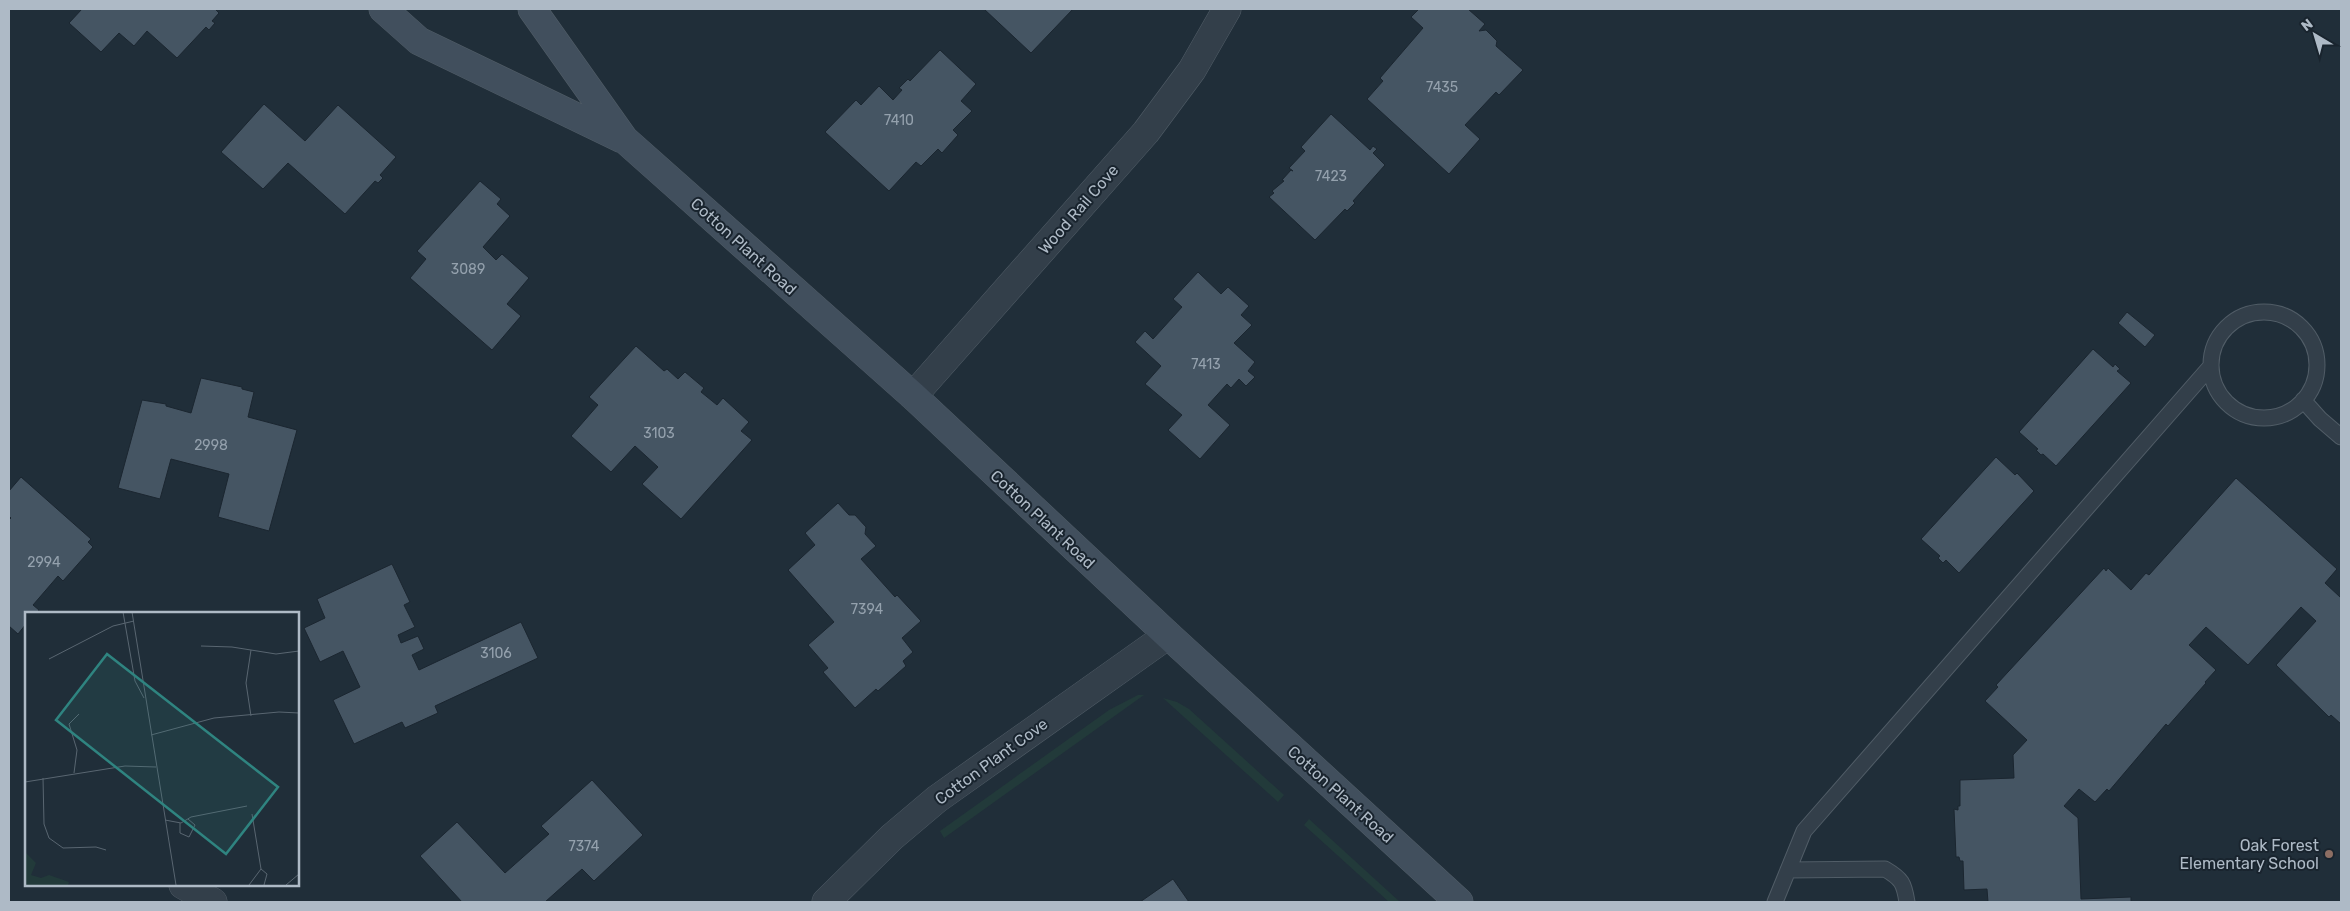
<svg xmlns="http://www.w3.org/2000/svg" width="2350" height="911" viewBox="0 0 2350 911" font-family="Rubik,sans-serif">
  <rect width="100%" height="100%" fill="#202e39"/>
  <path fill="#223a3a" d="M1138 695H1144L944 838 940 831 1109 710Z
    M1163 698 1177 702 1189 709 1284 795 1278 802Z
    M1309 819 1400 902H1389L1304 825Z"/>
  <path fill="#455563" stroke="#1b2630" d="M82 9H215L219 13 212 21 215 23 209 30 206 27 177 58 147 31 134 46 119 33 101 52 69 23Z
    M984 9H1073L1031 53Z
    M1419 9H1468L1485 24 1479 31 1486 30 1497 41 1496 46 1523 70 1499 95 1496 92 1465 125 1480 139 1449 174 1367 99 1383 81 1380 78 1423 28 1411 17Z
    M940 50 976 84 961 101 972 111 953 130 958 135 942 153 938 149 921 166 916 162 889 191 825 132 856 100 861 105 879 86 893 100 902 90 899 88 908 79 910 81Z
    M264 104 305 141 338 105 396 157 380 175 383 178 378 183 375 181 345 214 288 163 263 189 221 152Z
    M1331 114 1370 150 1373 146 1377 149 1373 153 1385 165 1353 201 1355 203 1347 211 1345 209 1315 240 1269 197 1274 193 1272 191 1284 181 1282 180 1291 170 1293 171 1289 168 1305 151 1301 147Z
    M480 181 501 199 497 204 510 216 483 247 496 260 502 254 529 278 507 304 521 316 492 350 410 278 426 259 417 251Z
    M1198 272 1221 294 1228 287 1249 306 1241 315 1252 325 1234 343 1255 362 1248 371 1255 377 1246 386 1239 379 1231 388 1227 384 1208 405 1230 425 1200 459 1168 430 1182 415 1145 384 1161 366 1135 342 1145 331 1153 339 1182 307 1173 299Z
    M2127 312 2155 335 2145 347 2118 323Z
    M636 346 664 371 667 369 678 379 685 372 704 388 701 392 717 405 723 398 749 422 741 431 752 440 681 519 642 484 658 467 635 446 611 472 571 436 598 405 589 397Z
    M2093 349 2113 367 2115 364 2120 369 2117 371 2131 383 2056 466 2043 454 2041 455 2036 450 2038 449 2019 432Z
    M201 378 242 387V389L254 392 248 417 297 430 269 531 218 517 229 474 171 459 160 499 118 488 142 400 166 404V406L191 413Z
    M1996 457 2015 475 2017 473 2034 491 1959 573 1946 560 1943 563 1938 558 1940 556 1921 539Z
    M21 477 91 539 88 542 93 547 63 581 58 576 33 605 39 610 36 614H26V624L18 634 9 626V520L11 518 9 516V491Z
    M2236 478 2337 569 2325 583 2340 597 2341 595V724L2331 715 2329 717 2276 665 2316 621 2301 607 2248 665 2206 627 2189 645 2216 670 2205 682 2206 683 2168 726 2166 724 2109 791 2107 789 2095 802 2079 789 2064 806 2078 818 2081 899 2131 897V902H1988L1987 889 1964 890 1963 861H1960L1959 857H1956L1954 809 1958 810V806H1960V780L2014 778 2013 755 2027 740 1985 701 1998 687 1996 685 2104 568 2106 571 2108 568 2131 590 2146 573 2149 575Z
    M838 503 849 515H855L866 527 865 534 876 546 861 559 895 597 897 595 921 621 902 638 913 652 903 661 906 666 878 691 876 689 855 708 823 672 828 668 808 645 834 622 788 570 815 545 805 533Z
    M392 564 410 602 404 605 415 627 398 635 401 643 418 636 424 649 412 655 419 670 521 622 538 658 435 706 438 713 405 728 402 722 354 744 333 700 360 687 343 651 320 662 304 628 325 618 317 599Z
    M592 780 643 835 594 881 582 869 545 902H462L420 856 457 822 505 873 549 834 541 826Z
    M1173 879 1189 902H1140Z"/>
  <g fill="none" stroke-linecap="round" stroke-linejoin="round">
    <g stroke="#515d67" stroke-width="17">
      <path id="lane" d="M2211 365a53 53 0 1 1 106 0a53 53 0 1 1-106 0Z
        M2303 400 2320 419 2341 437
        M1788 870 1885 869C1902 879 1904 883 1907 902
        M1775 902 1804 831 2210 367"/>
    </g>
    <g stroke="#515d67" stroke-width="29">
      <path id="street" d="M913 396 1146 132 1192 70 1227 9
        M183 885 213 902
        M826 902 892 837 937 799 1168 635"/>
    </g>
    <g stroke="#515d67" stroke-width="29">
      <path id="secondary" d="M383 9 419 41 622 139
        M532 9 624 139 913 396 1168 635 1459 902"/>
    </g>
    <use href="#lane" stroke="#333f4a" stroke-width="15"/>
    <use href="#street" stroke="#333f4a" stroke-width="28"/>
    <use href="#secondary" stroke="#414f5d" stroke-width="28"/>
  </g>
  <circle fill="#8d6e63" stroke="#19242e" stroke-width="2" cx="2329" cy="854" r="5"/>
  <g text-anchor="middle" stroke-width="4" stroke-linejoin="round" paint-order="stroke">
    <g font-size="14" fill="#94a1ad">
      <text x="1442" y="92">7435</text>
      <text x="899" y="125">7410</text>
      <text x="1331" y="181">7423</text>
      <text x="468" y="274">3089</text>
      <text x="1206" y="369">7413</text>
      <text x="659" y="438">3103</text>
      <text x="211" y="450">2998</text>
      <text x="44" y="567">2994</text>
      <text x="867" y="614">7394</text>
      <text x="496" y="658">3106</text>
      <text x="584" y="851">7374</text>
    </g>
    <g font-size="16" fill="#aebac6" stroke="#19242e">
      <text transform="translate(1078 209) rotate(-49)" y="6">Wood Rail Cove</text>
      <text transform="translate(744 246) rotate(42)" y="6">Cotton Plant Road</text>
      <text transform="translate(1043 519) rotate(43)" y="6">Cotton Plant Road</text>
      <text transform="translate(991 761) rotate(-36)" y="6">Cotton Plant Cove</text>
      <text transform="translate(1341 794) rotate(42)" y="6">Cotton Plant Road</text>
    </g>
    <g font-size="16" fill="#aebac6" stroke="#19242e" text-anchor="end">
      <text x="2319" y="851">Oak Forest<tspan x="2319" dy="18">Elementary School</tspan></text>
    </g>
  </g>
  <g transform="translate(25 612)">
    <rect width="274" height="274" fill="#202e39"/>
    <path d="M0 240 11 251 6 263 16 266 24 263 44 270 43 273H0Z" fill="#223a3a"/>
    <path fill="none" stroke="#596671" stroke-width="1" d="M98 0 110 69 119 86M107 0 151 273M176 34 207 35 251 42 274 39M24 47 88 14 109 9M226 104 221 71 226 38M126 123 189 106 254 100 274 101M49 161 52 138 44 112 54 102M18 166 19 212 24 226 38 236 71 235 81 238M0 170 100 154 131 155M140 208 156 211 166 205 222 194M155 211V221L164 225 170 213 163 207M236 257 242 262 239 273M224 273 236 257 227 202M261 273 274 262"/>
    <path fill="#2f8480" fill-opacity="0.15" stroke="#2f8480" stroke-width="2.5" d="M82 42 253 175 201 242 31 108Z"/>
    <rect width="274" height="274" fill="none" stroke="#aebac6" stroke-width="2.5"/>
  </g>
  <rect width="2350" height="911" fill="none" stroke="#aebac6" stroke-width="20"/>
  <g transform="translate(2315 35) rotate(322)" stroke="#19242e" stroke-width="4" paint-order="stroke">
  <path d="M0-4L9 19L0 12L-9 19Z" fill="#aebac6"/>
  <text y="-8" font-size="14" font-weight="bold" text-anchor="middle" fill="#aebac6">N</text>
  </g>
</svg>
